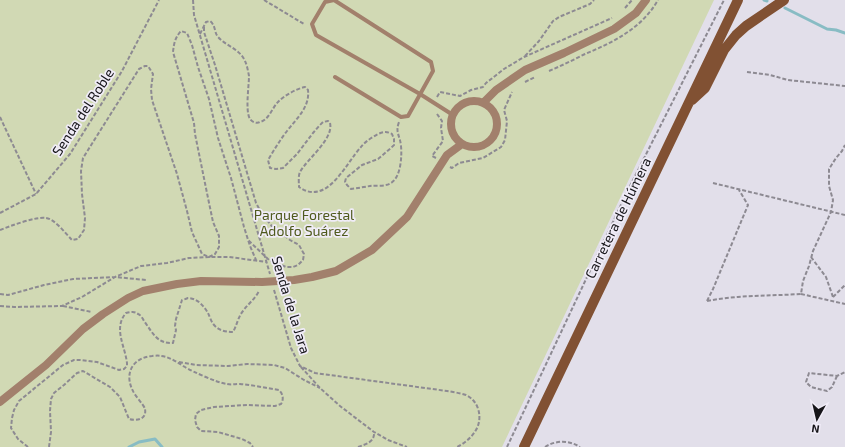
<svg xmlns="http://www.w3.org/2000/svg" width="845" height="447" viewBox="0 0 845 447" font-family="'Exo 2',sans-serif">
  <rect width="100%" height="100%" fill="#e2dfea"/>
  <path fill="#d1d9b4" d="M0 0H714L502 447H0Z"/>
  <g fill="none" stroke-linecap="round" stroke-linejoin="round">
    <path stroke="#88bcc4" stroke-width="3" d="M764 0 767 1
      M785 8 827 29 836 30 845 33
      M129 447 139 442 155 439 162 447"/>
    <path stroke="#8d8a92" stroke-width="2" stroke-dasharray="4 2" stroke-linecap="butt" d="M193 0 194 15 270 274
      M264 0 304 24
      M625 8 632 0
      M204 27V32L215 65 256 203 262 214 275 230 279 234 285 236 290 240 299 245 304 254 303 260 298 265 293 267H286L269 260 248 240
      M200 34 206 22 210 21C216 26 214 32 218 37 226 46 240 49 245 61 247 65 248 71 249 76 249 86 245 111 250 119 252 122 257 124 260 122 269 120 272 108 278 102 285 95 296 89 305 87L308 90C310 107 297 118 287 131 280 140 274 150 268 160L270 168 276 169 283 168 297 154 313 133 319 126 323 122 328 121 330 123C334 139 307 159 300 172 298 176 299 183 299 187 327 207 346 163 361 147 364 143 368 140 373 137 379 133 385 130 392 134L394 139V145L391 148 378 159 362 165 346 178 345 182 347 185 351 189C358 188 364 187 370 186 376 185 385 187 391 183 401 177 402 156 401 146 400 135 395 133 399 122
      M525 56 539 41 553 21 559 17 590 4 594 0
      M549 71C561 66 573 60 585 54 614 42 642 28 658 0
      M747 72 770 75 788 80 845 86
      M525 82 535 77
      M437 97 440 92 460 96 471 90 483 87 486 83 504 69 524 57 612 18
      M0 117 36 194
      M436 158 432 156 443 141 441 128 442 121 437 114
      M450 167 452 168 459 163 483 158 501 147 505 140 507 121 504 110 512 92
      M713 183 845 215
      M0 213 36 194 70 154 122 71 159 0
      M0 230C10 226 37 216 46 218 55 219 66 234 72 240L78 239 84 230 85 218 82 194 81 171 83 158 139 69 145 66H148L153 74 151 89 152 100 177 174 187 211 192 232 202 254 209 257 215 254 219 247V236L213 222 208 198 195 134 194 123 173 52C174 43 175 38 181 31L187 33 192 45 198 67 209 99 218 138 231 178 244 227 250 246 256 260
      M811 257 826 277 833 297
      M274 290 291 348 300 366 315 373 447 391C453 392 460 393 466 395 479 401 483 418 476 430 472 437 465 443 457 447
      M0 294 8 295 44 285 73 279 115 277 146 280
      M801 294 845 304
      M833 297 845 285
      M707 301C738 295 769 296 801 294L803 281 809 266 813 251 831 212 833 200 829 186V169L836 158 842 151 845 145
      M707 301 713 289 748 205 739 190
      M0 306 14 307 62 306 82 297 115 277 141 266 167 263 189 258 209 257H229L267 262
      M63 306 92 312
      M179 362 196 365 228 366 247 364 274 365 285 368 304 380 320 388
      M301 367 320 388 340 406 374 432 388 440 407 447
      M837 376 832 387 827 391 811 387 806 382 809 373 837 376 845 372
      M28 447 18 439 11 428 12 418 14 410 19 401 63 365 74 360H80L97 362 119 370 124 369 127 366V363C125 346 113 328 126 313 130 312 135 311 138 314 141 315 143 319 144 321 153 333 157 344 173 343L176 330 175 326 176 319 182 300C183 300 188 298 188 298 197 298 204 306 208 313 210 317 211 322 215 326 220 331 227 332 233 332 237 325 238 317 243 311 248 304 255 299 259 291
      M49 447 51 432 50 411 51 399 54 393 64 385 77 373 83 371 110 387 120 397 129 419C136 421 147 420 145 409 144 405 135 396 133 391 124 374 132 358 152 356 166 354 173 360 185 367 193 372 218 383 227 384 231 385 235 384 240 384 253 385 266 388 279 390 283 394 284 399 281 404L275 406 247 405 214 407 201 410 196 414 195 420 197 427 201 431 218 432 242 439 250 443 253 447
      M358 447C366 444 375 442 374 432
      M507 447 628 190 724 0
      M545 447C556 440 569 440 580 447"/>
    <path stroke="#a2806c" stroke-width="4" d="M335 77 401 117 408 116 433 71 431 62 334 0 325 2 312 24 316 35 420 94 453 115"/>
    <path stroke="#a2806c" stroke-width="8" d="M451 124a23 23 0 1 1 46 0a23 23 0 1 1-46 0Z
      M483 103 496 90 525 70 564 53 614 29 636 13 646 0
      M0 402 46 365 83 329 103 314 128 298 143 291 177 284 201 281 262 282 294 280 312 277 336 271 372 250 407 217 447 155 462 144"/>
    <path stroke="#815133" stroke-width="10" d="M692 100 705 88 724 50 736 35 746 26 784 0
      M524 447 738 0"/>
  </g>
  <g text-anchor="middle" stroke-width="3.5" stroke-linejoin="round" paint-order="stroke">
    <g font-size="14" fill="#161519" stroke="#f0ecf7">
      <text transform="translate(83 112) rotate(-57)" y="5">Senda del Roble</text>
      <text transform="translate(618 218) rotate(-64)" y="5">Carretera de Húmera</text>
      <text transform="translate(291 305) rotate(73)" y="5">Senda de la Jara</text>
    </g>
    <g font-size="14" fill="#4f5a1c" stroke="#f0ecf7">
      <text x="304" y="220">Parque Forestal<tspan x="304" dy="16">Adolfo Suárez</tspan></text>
    </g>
  </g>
  <g transform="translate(817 419) rotate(188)" stroke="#f0ecf7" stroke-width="3" paint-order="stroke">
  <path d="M0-3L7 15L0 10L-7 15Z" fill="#161519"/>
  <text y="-6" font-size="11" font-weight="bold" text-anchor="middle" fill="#161519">N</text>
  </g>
</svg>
